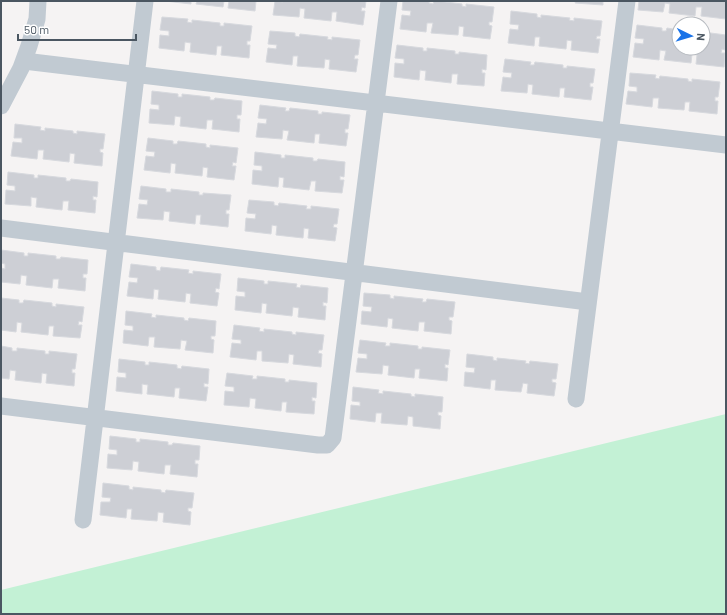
<svg xmlns="http://www.w3.org/2000/svg" width="727" height="615" viewBox="0 0 727 615" font-family="Barlow,sans-serif">
  <rect width="100%" height="100%" fill="#f5f3f3"/>
  <path fill="#c3f1d5" d="M726 414V614H1V590Z"/>
  <path fill="#cdcfd5" stroke="#d7d9de" d="M165 1H191V4Z
    M197 1H224L223 7 196 4Z
    M229 1H256L255 11 228 8Z
    M275 1 283 2V1H366L365 8 362 7 361 11H365L363 25 336 21 337 12H332L331 21 304 18 305 9 300 8 299 17 273 15Z
    M403 1H429V3L433 4 434 1H437L462 4V6L466 7V4L494 7 492 22H489V25L492 26 490 39 463 36 464 27 459 26 458 35 431 33 433 23H427L426 32 400 29 402 15 410 16 411 11 402 10Z
    M576 1H603V5L575 3Z
    M639 1H726V19L701 16 702 7H696L695 16 669 13 670 4 665 3 663 12 638 10Z
    M511 11 537 14V17L541 18V15L570 18 569 20 574 21V18L602 21 600 36H597L596 39H600L598 53 571 50 572 41 567 40 566 49 539 46 540 37H535L534 46 508 43 510 29 518 30 519 25 510 24Z
    M162 17 188 19 187 22 192 23V20L220 23V26H224V23L252 26 250 41H247V45H250L249 58 221 55 222 46H217L216 55 190 52 191 43 185 42 184 51 159 48 160 35 169 36V31L160 30Z
    M637 25 662 28V31H666L667 28 679 30V48H703V32L726 35 725 50 722 49 721 53H725L724 67 696 64 697 55 692 54 691 63 664 60 666 51 660 50 659 60 633 57 635 43 643 44 644 39 635 38Z
    M270 31 295 33V36L299 37 300 34 328 37 327 39 332 40V37L360 40 358 55H355L354 59H358L356 72 329 69 330 60 325 59 324 68 297 66 298 56H293L292 65 266 62 268 48 276 49 277 45 268 44Z
    M397 45 423 48V51H427V48L455 51V54H459V52L487 55 486 70 482 69V73H485L484 86 457 84 458 74H452L451 83 425 80 426 71 420 70 419 80 394 77 395 63 404 64V59L395 58Z
    M505 59 531 62 530 65H534L535 62 563 65V68H567V66L595 69 593 83H590V87H593L591 100 564 97 565 88H560L559 97 532 94 533 85 528 84 527 93 501 91 503 77 511 78 512 73 503 72Z
    M630 73 656 75 655 78 659 79 660 76 688 79V81L692 82V79L720 82 718 97H715V101H718L717 114 689 111 690 102H685L684 110 658 108 659 98H653L652 107 626 104 628 91 637 92V87L629 86Z
    M152 91 178 94V97H182V94L210 97V100H214L215 98 242 101 241 115H237V119H240L239 132 212 129 213 120H207L206 129 180 126 181 117 175 116 174 125 149 123 150 109 159 110V105L151 104Z
    M260 105 286 108 285 111H289L290 108 318 111V114H322V112L350 115 348 129H345V133H348L346 146 319 143 320 134H315L314 143 287 140 289 131 283 130 282 139 256 137 258 123 266 124 267 119 258 118Z
    M15 124 41 127 40 130 45 131V128L73 131V133L77 134V131L105 134 103 149H100V152L103 153 102 166 74 163 75 154 70 153 69 162 43 159 44 150H38L37 159 11 156 13 142 22 143V138H14Z
    M148 138 173 141V144H177L178 141 206 144V147L210 148V145L238 148 236 163 233 162 232 166H236L234 180 207 177 208 168 203 167 202 176 175 173 176 164 171 163 170 173 144 170 146 156 154 157 155 152 146 151Z
    M255 152 281 155V158H285V155L313 158V161H317L318 159 345 162 344 177 340 176V180H344L342 193 315 191 316 181H311L309 190 283 187 284 178 279 177 278 187 252 184 253 170 262 171V166L254 165Z
    M8 172 34 175V178H38V175L66 178V181H70L71 179 98 182 97 197 93 196V200H96L95 213 68 210 69 201H63L62 210 36 207 37 198 31 197V206L5 204 6 190 15 191V186L7 185Z
    M141 186 166 189V192H171V189L199 192V195H203V193L231 195 229 210H226V214H229L228 227 200 224 201 215H196L195 224 169 221 170 212 164 211 163 220 137 218 139 204 147 205 148 200 139 199Z
    M249 200 274 202V205L278 206 279 203 307 206 306 209H311V206L339 209 337 224H334L333 227 337 228 335 241 308 238 309 229 304 228 303 238 276 235 277 226 272 225 271 234 245 231 246 218 255 219 256 214 247 213Z
    M1 250 24 253V256H28V253L56 256V259H60L61 257 88 260 87 274H83V278H86L85 291 58 288 59 279H53L52 288 26 285 27 276 21 275 20 284 1 282V268L5 269V264L1 263Z
    M131 264 156 267V270L160 271 161 267 189 270 188 273 193 274V271L221 274 219 289 216 288 215 292 219 293 217 306 190 303 191 294 186 293 185 302 158 299 159 290 154 289 153 299 127 296 129 282 137 283 138 278 129 277Z
    M238 278 264 281V284H268V281L297 284 296 287 300 288 301 285 328 288 327 303 323 302V306H326L325 320 298 317 299 308 293 307 292 316 266 313 267 304 262 303 261 313 235 310 236 296 245 297V292L237 291Z
    M364 293 390 295V298L394 299V296L423 299 422 302H426L427 299 455 302 453 317H449V320L452 321 451 334 424 331 425 322H419L418 331 392 328 393 319 388 318 387 327 361 324 362 311 371 312 372 307 363 306Z
    M1 298 19 300V303H23L24 300 52 303V306L56 307V304L84 307 82 322 79 321 78 325H82L80 338 53 336 54 326H49L48 335 21 332 22 323 17 322 16 332 1 330Z
    M126 311 152 314 151 317 156 318V315L184 318V320L188 321 189 318 216 321 215 336H211V339L214 340 213 353 185 350 187 341 181 340 180 349 154 347 155 337H149L148 346 123 343 124 330 133 331V326L125 325Z
    M234 325 260 328 259 331 264 332V329L292 332V334L296 335V332L324 335 322 350H319L318 353 322 354 321 367 293 364 294 355 289 354 288 363 262 361V351H257L256 360 230 357 232 343 241 344V340L232 339Z
    M360 340 386 343 385 346H390V343L418 346V349H422V347L450 350 448 365 445 364V368H448L447 381 419 378 420 369H415L414 378 388 375 389 366 383 365 382 374 356 372 358 358 367 359V354L358 353Z
    M1 346 12 348V351H17V348L45 351V354H49V351L77 354 75 369H72V373H75L74 386 46 383 47 374 42 373 41 383 15 380 16 371 10 370 9 379 1 378Z
    M467 354 493 357V360L497 361V358L526 361 525 363 529 364 530 361 558 364 556 379H552V382L556 383 554 396 527 393 528 384 523 383 521 392 495 390 496 380H491L490 389 464 386 465 372 474 373 475 368 466 367Z
    M119 359 145 362V365H149V362L177 365V368L181 369 182 366 209 369 208 384 204 383V387H208L206 401 179 398 180 388H175L174 397 147 394 148 385 142 384V394L116 391 117 377 126 378V373L118 372Z
    M227 373 253 376 252 379H257V376L285 379V382H289V380L317 383 316 398 312 397V401H315L314 414 286 412 287 402H282L281 411 255 408 256 399 250 398 249 407 224 405 225 391 234 392V387L225 386Z
    M353 387 379 390 378 393 383 394V391L411 394V396L415 397V394L443 397 442 412H438V415L441 416 440 429 413 426V417L408 416 407 425 381 423 382 413H376L375 422 350 419 351 405 360 406V402L352 401Z
    M110 436 136 439V442H140V439L168 442V445H172L173 443 200 446 199 460H195V464H198L197 477 170 474 171 465H165L164 474 138 471 139 462 133 461 132 470 107 468 108 454 117 455V450L109 449Z
    M103 483 129 486V489L133 490V487L161 490V492L165 493 166 490 194 493 192 508H188V511L191 512 190 525 163 522 164 513 158 512 157 521 131 519 132 509H127L126 518 100 515 101 502H110L111 498 102 497Z"/>
  <g fill="none" stroke-linecap="round" stroke-linejoin="round">
    <path stroke="#c1cad2" stroke-width="17" d="M24 61 726 145
      M1 106 21 68 29 46 37 19 38 1
      M1 228 588 302
      M576 399 627 1
      M1 406 318 445H327L333 438 389 1
      M83 520 145 1"/>
  </g>
  <rect width="727" height="615" fill="none" stroke="#4a5661" stroke-width="4"/>
  <g transform="translate(691 36) rotate(95)"><circle r="19" fill="#ffffff" stroke="#b7bbc0"/>
  <path d="M0-3L7 15L0 10L-7 15Z" fill="#1a73e8"/>
  <text y="-6" font-size="11" font-weight="bold" text-anchor="middle" fill="#4a5661">N</text>
  </g>
  <path d="M18 34v6h118v-6" fill="none" stroke="#4a5661" stroke-width="2"/>
  <text x="24" y="34" font-size="12" fill="#4a5661" stroke="#ffffff" stroke-width="3" paint-order="stroke">50 m</text>
</svg>
